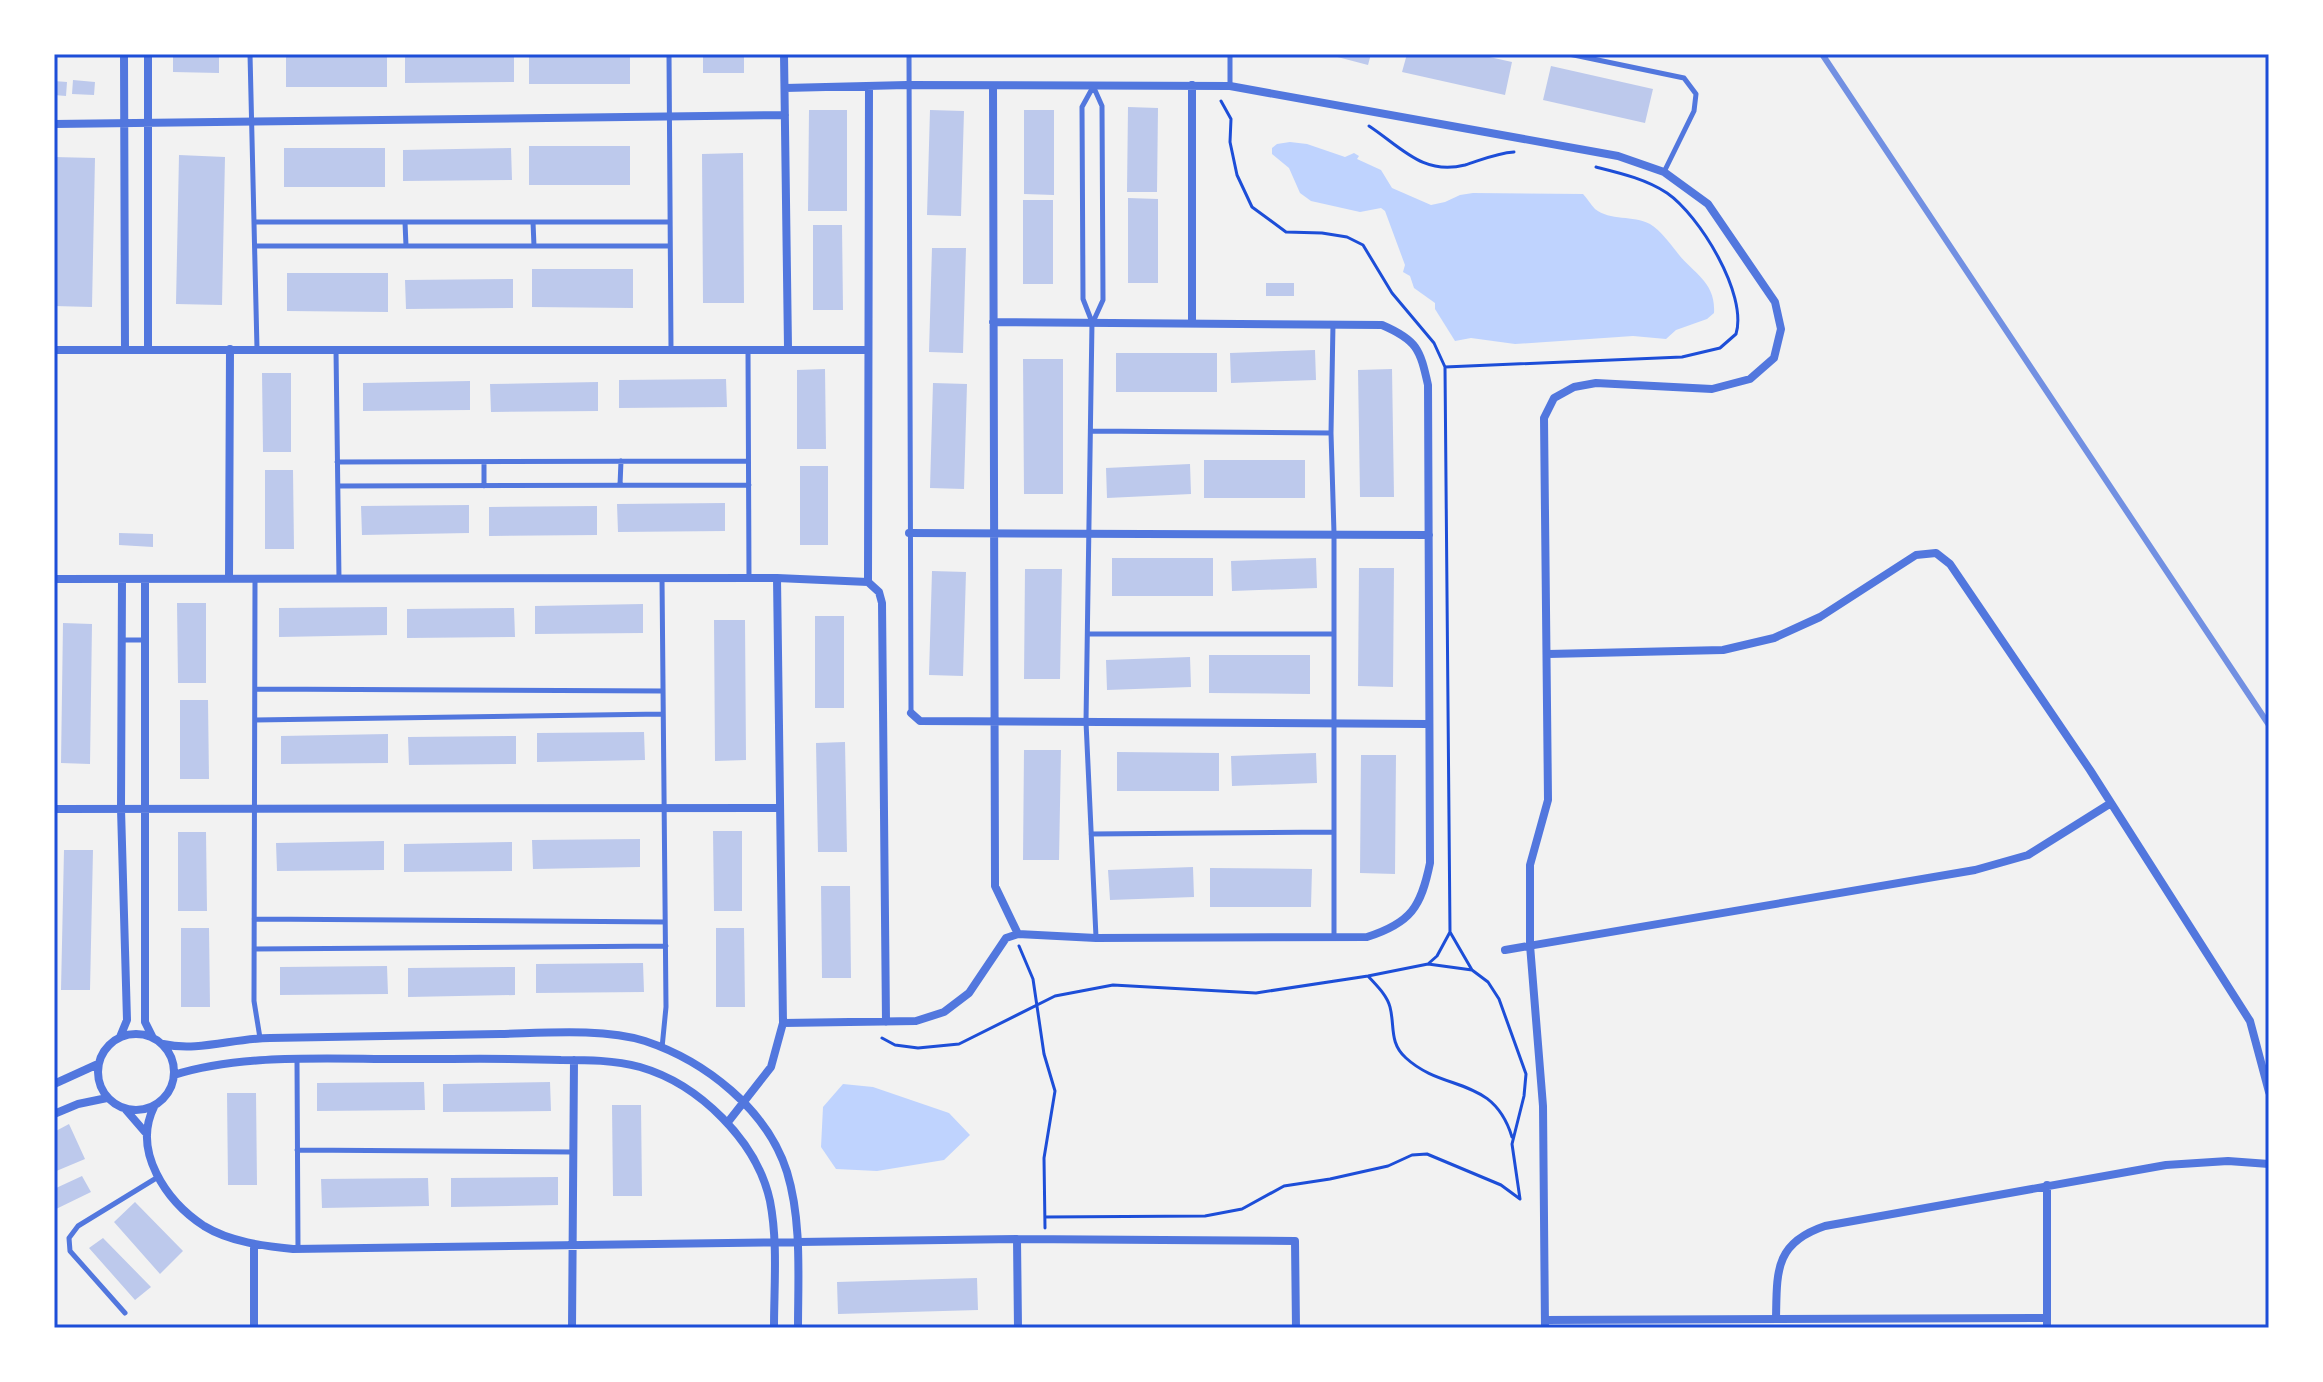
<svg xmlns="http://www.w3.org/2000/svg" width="2323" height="1382" viewBox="0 0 2323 1382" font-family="'Noto Serif',serif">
  <rect width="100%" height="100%" fill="#f2f2f2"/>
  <path fill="#bfd3fe" d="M1290 142 1307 144 1345 157 1354 153 1359 156 1357 159 1381 170 1392 188 1431 205 1445 202 1460 195 1473 193 1583 194C1587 198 1591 205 1595 209 1610 221 1633 215 1650 224 1661 231 1668 241 1676 251 1692 273 1716 281 1714 313L1707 319 1676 330 1666 339 1633 336 1515 344 1471 338 1455 341 1435 309V303L1414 288 1410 276 1403 272 1405 265 1385 211 1381 208 1360 212 1311 201 1300 193 1289 168 1272 154V148L1277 144Z
    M843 1084 873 1087 949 1113 970 1135 944 1160 877 1171 836 1169 821 1147 823 1107Z"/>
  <path fill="#bdc9ec" d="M173 54H219V73L173 72Z
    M286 54H387V87H286Z
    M405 54H514V82L405 83Z
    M529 54H630V84H529Z
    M703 54H744V73H703Z
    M1326 54H1371L1368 65Z
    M1407 54H1476L1512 62 1505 95 1402 72Z
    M1551 66 1653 89 1645 123 1543 100Z
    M73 80 95 82 94 95 72 94Z
    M54 81 67 82 66 96 54 95Z
    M1128 107 1158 108 1157 192H1127Z
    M809 110H847V211H808Z
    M930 110 964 111 961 216 927 215Z
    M1024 110H1054V195L1024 194Z
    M529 146H630V185H529Z
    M284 148H385V187H284Z
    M511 148 512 180 403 181V150Z
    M743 153 744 303H703L702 154Z
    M179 155 225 157 222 305 176 304Z
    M54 157 95 158 92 307 54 306Z
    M1128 198 1158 199V283H1128Z
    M1023 200H1053V284H1023Z
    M813 225H842L843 310H813Z
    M932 248H966L963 353 929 352Z
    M532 269H633V308L532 307Z
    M287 273H388V312L287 311Z
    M513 279V308L406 309 405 280Z
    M1266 283H1294V296H1266Z
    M1315 350 1316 380 1231 383 1230 353Z
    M1116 353H1217V392H1116Z
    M1023 359H1063V494H1024Z
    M825 369 826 449H797V370Z
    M1392 369 1394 497H1360L1358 370Z
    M262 373H291V452H263Z
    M726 379 727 407 619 408V380Z
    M470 381V410L363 411V383Z
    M598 382V411L491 412 490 384Z
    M933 383 967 384 964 489 930 488Z
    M1204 460H1305V498H1204Z
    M1190 464 1191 494 1107 498 1106 468Z
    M800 466H828V545H800Z
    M265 470H293L294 549H265Z
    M725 503V531L618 532 617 504Z
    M469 505V533L362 535 361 506Z
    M597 506V535L489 536V507Z
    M119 533 153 534V547L119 545Z
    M1112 558H1213V596H1112Z
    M1316 558 1317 588 1232 591 1231 561Z
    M1359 568H1394L1393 687 1358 686Z
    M1025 569H1062L1060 679H1024Z
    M932 571 966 572 963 676 929 675Z
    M177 603H206V683H178Z
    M643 604V633L535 634V606Z
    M387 607V635L279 637V608Z
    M514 608 515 637 407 638V609Z
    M815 616H844V708H815Z
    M714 620H745L746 760 715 761Z
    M63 623 92 624 90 764 61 763Z
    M1209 655H1310V694L1209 693Z
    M1190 657 1191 687 1107 690 1106 660Z
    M180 700H208L209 779H180Z
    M644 732 645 760 537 762V733Z
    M388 734V763L281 764V736Z
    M516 736V764L409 765 408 737Z
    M845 742 847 852H818L816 743Z
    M1024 750H1061L1059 860H1023Z
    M1117 752 1219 753V791H1117Z
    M1316 753 1317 783 1232 786 1231 756Z
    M1361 755H1396L1395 874 1360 873Z
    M713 831H742V911H714Z
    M178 832H206L207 911H178Z
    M640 839V867L533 869 532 840Z
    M384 841V870L277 871 276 843Z
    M512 842V871L404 872V844Z
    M64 850H93L90 990H61Z
    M1193 867 1194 897 1110 900 1108 870Z
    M1210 868 1312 869 1311 907H1210Z
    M821 886H850L851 978H822Z
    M181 928H209L210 1007H181Z
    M716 928H744L745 1007H716Z
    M643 963 644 992 536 993V964Z
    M387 966 388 994 280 995V967Z
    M515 967V995L408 997V968Z
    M424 1082 425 1110 317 1111V1083Z
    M550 1082 551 1111 443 1112V1084Z
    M227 1093H256L257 1185H228Z
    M612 1105H641L642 1196H613Z
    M69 1124 85 1159 54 1172V1132Z
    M82 1176 91 1192 54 1210V1189Z
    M558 1177V1205L451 1207V1178Z
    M428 1178 429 1206 322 1208 321 1179Z
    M135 1202 183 1251 160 1274 114 1222Z
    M103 1238 151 1287 135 1300 89 1248Z
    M977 1278 978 1310 838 1314 837 1282Z"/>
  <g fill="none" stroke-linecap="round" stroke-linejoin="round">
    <path stroke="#1d4ed8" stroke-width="3" d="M1369 126C1401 147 1423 176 1465 165 1481 160 1497 153 1514 152
      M1445 367 1682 357 1720 348 1736 334C1748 294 1699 215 1667 193 1646 179 1620 173 1596 167
      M1019 946 1033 979 1044 1054 1055 1091 1044 1158 1045 1228
      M1428 964 1437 956 1450 932
      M1368 976C1376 985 1387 995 1390 1007 1395 1026 1389 1043 1406 1058 1444 1093 1493 1075 1512 1137
      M882 1038 895 1045 918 1048 959 1044 1055 996 1113 985 1256 993 1368 976 1428 964 1472 970
      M1045 1217 1205 1216 1242 1209 1284 1186 1330 1179 1388 1166 1412 1155 1427 1154 1501 1185 1520 1199 1512 1144 1524 1096 1526 1074 1499 999 1488 982 1472 970 1450 932 1445 367 1434 343 1392 293 1363 245 1347 237 1322 233 1286 232 1252 207 1237 175 1230 142 1231 119 1221 101"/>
    <path stroke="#5277de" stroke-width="5" d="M250 54 257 349
      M669 54 671 348
      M909 54 911 713
      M1569 54 1684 78 1696 94 1694 111 1664 172
      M1230 86V54
      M1093 87 1082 107 1083 299 1092 322 1086 722 1096 937
      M254 222H670
      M405 222 406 246
      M533 222 534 246
      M255 246H670
      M1093 322 1103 300 1102 106 1094 88
      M748 349 749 578
      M336 350 339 579
      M1091 431 1331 433 1333 324
      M1331 433 1334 533V936
      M337 462 748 461
      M484 462V486
      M620 485 621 461
      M338 486 749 485
      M255 580 254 1001 260 1038
      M1088 634H1334
      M122 640H144
      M255 689 663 691
      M255 720 663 714
      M1091 834 1334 832
      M254 919 665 922
      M254 949 666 946
      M662 1048 666 1007 662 578
      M297 1061 298 1249
      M297 1150 572 1152
      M125 1313 70 1251 69 1238 78 1226 158 1177"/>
    <path stroke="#5277de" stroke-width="8" d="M124 54 125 349
      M784 54 788 348
      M869 86 868 582 879 592 882 603 886 1022
      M993 86 995 886 1018 934
      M785 88 907 85 1230 86 1618 156 1664 172 1708 204 1775 302 1781 329 1774 358 1750 379 1712 389 1596 383 1574 387 1554 398 1544 418 1548 800 1530 865V945L1543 1106 1545 1328
      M54 124 785 115
      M1192 323V85
      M148 349V54
      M54 350H868
      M909 533 1429 535
      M54 579 777 578 868 582
      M145 579V1022L153 1038
      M229 579 230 349
      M1548 654 1723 650 1774 638 1820 617 1916 555 1936 553 1950 564 2090 770 2250 1021 2269 1092
      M911 713 920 721 1428 724
      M54 809 780 808
      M1505 950 1975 870 2028 855 2111 803
      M783 1023 916 1021 944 1012 969 993 1006 938 1018 934 1096 938 1367 937C1411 923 1421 907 1430 863L1428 385C1420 349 1417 340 1382 325L993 322
      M98 1072a38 38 0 1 1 76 0a38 38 0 1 1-76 0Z
      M120 1037 127 1020 121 809 122 579
      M163 1044C198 1052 234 1038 270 1038 347 1037 423 1035 500 1034 544 1033 603 1028 645 1041 705 1061 767 1109 787 1172 802 1221 798 1277 798 1328
      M174 1075C246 1052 340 1060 416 1059 464 1059 513 1058 561 1060 588 1060 614 1060 640 1067 699 1084 757 1141 770 1201 778 1242 774 1286 774 1328
      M54 1084 98 1064
      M154 1107C132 1151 166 1201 204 1226 230 1242 264 1246 293 1249L1017 1239 1295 1241 1296 1328
      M126 1110 145 1132
      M54 1114 78 1104 107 1098
      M728 1122 771 1067 783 1023 777 578
      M1017 1239 1018 1328
      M1776 1319C1777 1272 1774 1243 1825 1226L2166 1165 2228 1161 2269 1164
      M1545 1320 2047 1318
      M254 1328V1245
      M572 1328 574 1060
      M2047 1328V1185"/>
    <path stroke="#7290e2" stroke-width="6" d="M1822 54 2269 725"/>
  </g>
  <rect width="2323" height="1382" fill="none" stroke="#ffffff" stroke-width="112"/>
  <rect x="56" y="56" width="2211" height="1270" fill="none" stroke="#1d4ed8" stroke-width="3"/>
</svg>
